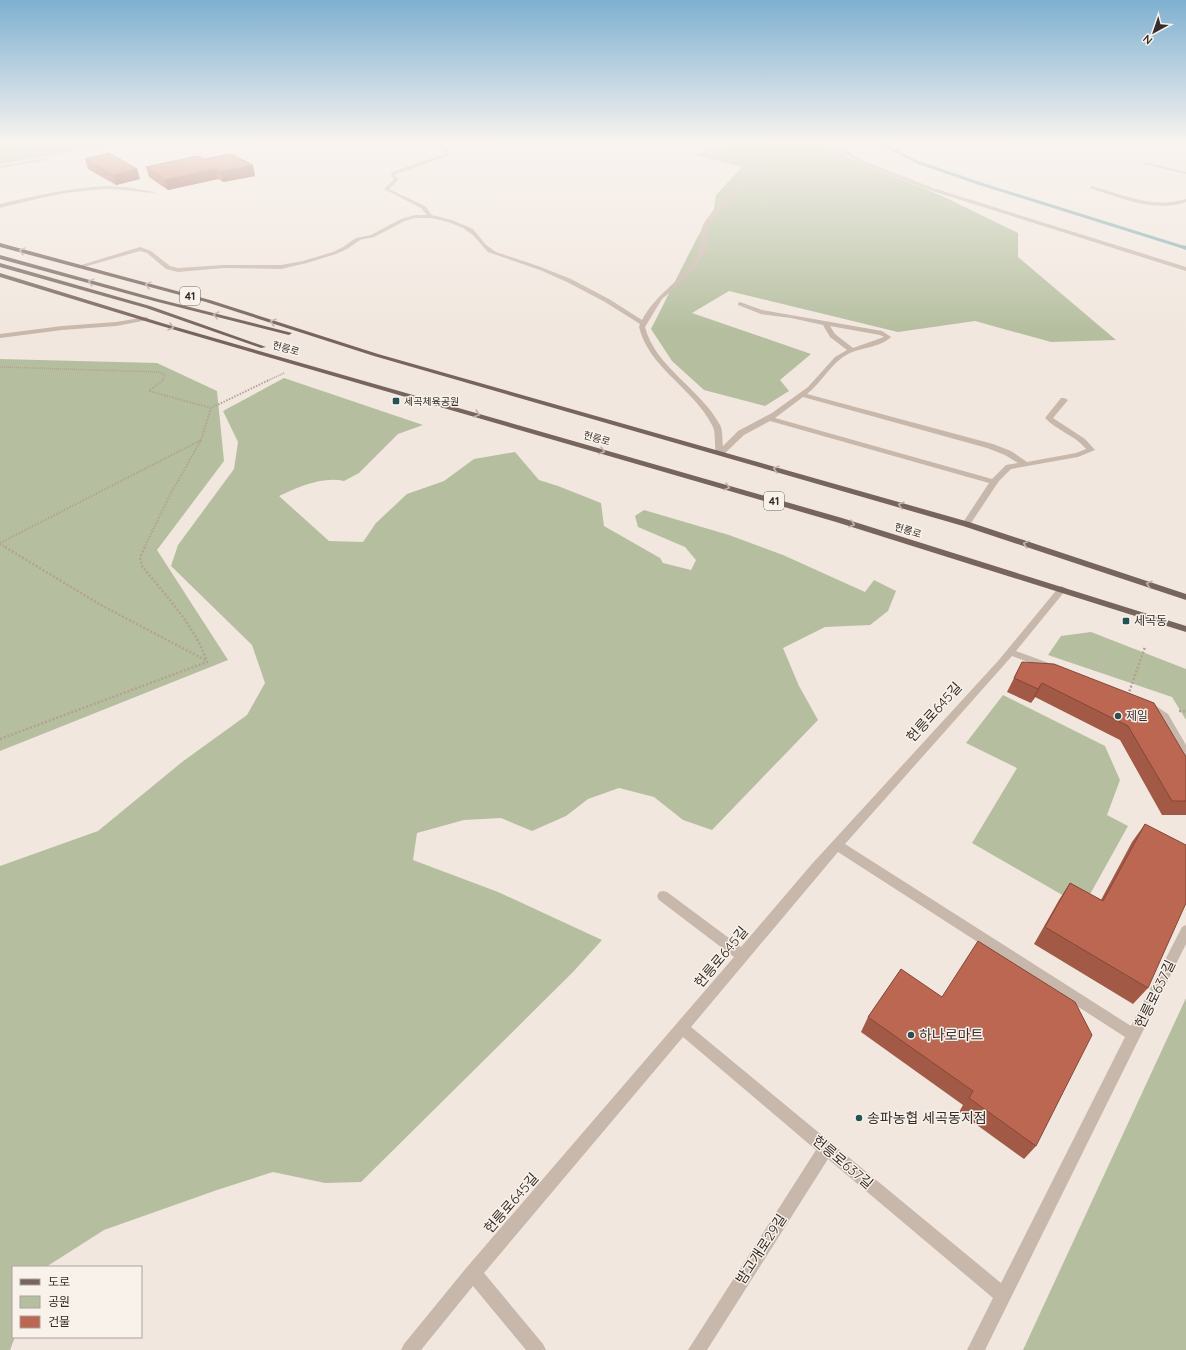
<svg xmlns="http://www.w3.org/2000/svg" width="1186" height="1350" viewBox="0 0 1186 1350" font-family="Quicksand,'Noto Sans KR',sans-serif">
  <rect width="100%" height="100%" fill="#f1e7de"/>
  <path fill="#b5bf9f" d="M0 142H115L116 144 0 164Z
    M741 142H822L859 163 940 195 1018 233V257L1116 340 1051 342 975 321 898 332 729 291 692 313 811 354 780 380 789 391 765 406 704 390 672 361 651 329 697 238 714 209 716 195 742 167 694 155Z
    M0 359 157 363 217 391 224 461 157 550 228 660 0 751Z
    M284 378 423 425 398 434 359 473 344 481C322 476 299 487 279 496L329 541 363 542 376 523 407 494 444 481 474 459 515 452 539 480 558 486 601 503 604 526 660 558 663 563 691 570 696 560 685 547 638 527 635 516 644 510 729 535 783 555 865 592 874 580 896 591 888 611 870 625 825 627 783 648 799 686 818 720 712 830 683 820 654 797 619 788 588 799 566 816 532 831 501 818 464 820 417 833 413 860 498 892 602 940 573 972 361 1182 325 1183 273 1172 217 1190 104 1230 46 1267H13V1337H15L10 1350H0V866L98 831 182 762 247 715 265 683 252 645 171 566 178 545 234 469 238 442 223 411Z
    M1091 632 1186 669V720L1172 697 1048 655 1061 636Z
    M1003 695 1105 746 1120 780 1107 815 1128 826 1083 907 972 843 1017 768 966 743Z
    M1186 998V1350H1023Z"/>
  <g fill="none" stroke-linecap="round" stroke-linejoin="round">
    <path stroke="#80abac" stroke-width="3" d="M878 142 917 162 981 184 1186 248"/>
    <path stroke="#80abac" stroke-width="3.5" d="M1184 247 1186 248"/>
    <path stroke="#b4a195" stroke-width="1.5" stroke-dasharray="1 1" stroke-linecap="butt" d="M0 367 158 372 165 375 163 381
      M267 381 284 373"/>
    <path stroke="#b4a195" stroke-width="2" stroke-dasharray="1.5 1.5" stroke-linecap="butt" d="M163 380 149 391 211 408 269 380
      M0 543 201 440 211 408
      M0 544 7 548
      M144 548 171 493 201 440"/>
    <path stroke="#b4a195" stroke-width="2.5" stroke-dasharray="2 2" stroke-linecap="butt" d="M5 547 99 604 207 661
      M1128 695 1145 647
      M1179 711H1186
      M0 739 207 662C196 627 165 595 142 566L140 557 145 547"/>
    <path fill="#c8b7ab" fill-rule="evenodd" d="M438 142H442L450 152 448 156 396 174 395 176 399 179 389 189 425 206 432 215 452 220 473 229 486 245 496 252 538 266 571 279 609 299 642 320C655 295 679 282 695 260 703 249 698 236 703 225 715 205 740 183 756 166H760V168L715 216 708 227 706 249 701 260 680 284 662 299 645 327C655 367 701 389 720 425 723 430 722 439 723 446L738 431 772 413 808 387 835 357 847 350 830 337 823 325 791 318 761 314 738 305V303L740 302 762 310 882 331 891 337C880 348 861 347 848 354 831 363 822 382 807 394L993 444 1011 451 1027 462 1076 453 1086 449C1075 435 1057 431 1045 418L1061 398H1064L1068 400 1053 418 1085 439 1095 450 1078 457 1011 469 999 481 969 526 966 527 962 524 989 483 770 421 744 435 723 455H717C713 446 717 433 712 425 693 388 649 368 639 327L640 324 605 302 567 282 540 270 488 252 473 235 463 228 448 222 431 218H415L405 221 374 237 360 240 347 249 336 254 307 263 281 269 224 268 178 272 166 269 147 253 140 251 80 268 75 267 140 247 151 251 170 266 178 268 224 265H281L303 261 333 252 343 247 356 238 371 235 401 219 415 215H427L421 208 384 189 394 179 391 176 392 172 444 154 446 153ZM830 326 880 335 884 337 853 348 835 334ZM803 397 987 448 1005 455 1018 463 1006 465 992 479 775 418Z
      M483 142H540L538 143H485Z
      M827 142H832L864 161 933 188 1186 267V271L929 190 860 163Z
      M46 158 48 160 0 168V166Z
      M1146 162 1186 172V174L1144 164Z
      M107 186 126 187 155 192 153 193C137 192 122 189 107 189 70 190 35 199 0 208V204C35 196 70 188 107 186Z
      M1092 186C1126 195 1150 209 1186 199V202C1154 213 1121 198 1090 188Z
      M146 317 148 318V320L116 326 62 330 0 338V334L62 326 116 322Z
      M1062 586 1067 589 1065 591 1016 651 1057 666 1058 668 1057 670H1049L1012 656 845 844 1131 1026 1182 927 1186 925V944L985 1350H967L993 1298 828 1159 707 1350H688L816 1150 683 1037 484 1273 543 1344 546 1350H526L473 1286 421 1350H401L404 1344 467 1267 734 957 659 900 657 896 659 892 663 891 667 892 741 947 811 865 998 661 1059 587ZM838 852 1125 1037 1001 1283 691 1027Z
      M1150 702 1168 714 1186 745V758L1182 757 1160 720 1145 706 1146 703Z"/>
    <path fill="#77645c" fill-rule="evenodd" d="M0 243 210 300 378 354 969 522 1186 594V600L963 526 374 356 206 302 0 247Z
      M0 255 158 299 292 333 289 335 154 301 0 259Z
      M0 263 150 306 266 347 261 348 146 308 0 267Z
      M0 273 162 323 842 518 1186 626V632L836 522 158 325 0 277Z"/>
  </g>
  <path fill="#a25946" d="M85 159 137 169 140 179 116 185 88 169Z
    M204 159 255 176 223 182 218 179 168 190 149 177 146 167Z
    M1022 662 1186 757V815H1162L1120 740 1035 697 1031 703 1007 692Z
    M1145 824 1148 988 1133 1004 1034 944 1059 900 1070 883 1101 900 1132 842Z
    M901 969 1036 1146 1024 1159 959 1112 963 1105 861 1032 868 1017Z"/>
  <path fill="#844839" d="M253 165 255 176 223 182 221 172Z
    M137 169 140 179 116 185 113 175Z
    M215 169 218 179 168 190 165 180Z
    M1042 683 1035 697 1031 703 1038 689Z"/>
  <path fill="#bc6751" stroke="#844839" d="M109 153 137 169 113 175 85 159Z
    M231 154 253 165 221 172 215 169 165 180 146 167 198 156 204 159Z
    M1022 662 1054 664 1154 703 1186 757V801H1172L1128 726 1042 683 1038 689 1014 678Z
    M1145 824 1186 845V903L1148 988 1045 927 1070 883 1103 901Z
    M978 941 1075 1002 1092 1035 1036 1146 969 1098 973 1091 868 1017 901 969 942 997Z"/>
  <defs><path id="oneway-chevron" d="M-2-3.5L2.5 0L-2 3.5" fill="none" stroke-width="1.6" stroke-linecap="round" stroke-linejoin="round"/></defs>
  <g stroke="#beb2ab">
    <use href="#oneway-chevron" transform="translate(22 251) rotate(-165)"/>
    <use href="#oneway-chevron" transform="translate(91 282) rotate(-165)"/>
    <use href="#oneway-chevron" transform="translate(148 285) rotate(-165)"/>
    <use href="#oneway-chevron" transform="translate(216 315) rotate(-166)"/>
    <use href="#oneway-chevron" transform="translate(273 322) rotate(-162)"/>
    <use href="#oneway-chevron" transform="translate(171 327) rotate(16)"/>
    <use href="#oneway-chevron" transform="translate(477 414) rotate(16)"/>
    <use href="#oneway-chevron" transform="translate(602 451) rotate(16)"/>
    <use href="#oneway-chevron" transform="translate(776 469) rotate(-164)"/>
    <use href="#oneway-chevron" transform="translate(727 487) rotate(16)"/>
    <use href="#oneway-chevron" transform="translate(901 505) rotate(-164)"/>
    <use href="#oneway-chevron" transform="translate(852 524) rotate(17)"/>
    <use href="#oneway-chevron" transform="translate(1026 544) rotate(-162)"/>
    <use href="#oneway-chevron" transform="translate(1149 584) rotate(-161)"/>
  </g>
  <linearGradient id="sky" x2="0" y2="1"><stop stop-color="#7eb0d0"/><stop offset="0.43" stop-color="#f9f4f0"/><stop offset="1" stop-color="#f9f4f0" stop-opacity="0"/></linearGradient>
  <rect width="1186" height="331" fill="url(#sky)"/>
  <g fill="#225355" stroke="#f9f2eb" stroke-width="1.5">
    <rect x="392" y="397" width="8" height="8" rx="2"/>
    <rect x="1122" y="617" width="8" height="8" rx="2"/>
    <circle cx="1118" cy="716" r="4"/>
    <circle cx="911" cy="1035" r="4"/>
    <circle cx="859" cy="1118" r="4"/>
  </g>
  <g text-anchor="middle" stroke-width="3" stroke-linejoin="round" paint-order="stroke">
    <g font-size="10" fill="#362d2a" stroke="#f9f2eb">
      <text transform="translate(286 348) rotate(16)" y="4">헌릉로</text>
      <text transform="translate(597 438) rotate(16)" y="4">헌릉로</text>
      <text transform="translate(908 530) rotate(17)" y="4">헌릉로</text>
    </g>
    <g font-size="10" fill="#362d2a" stroke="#f9f2eb" text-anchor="start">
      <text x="404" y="405">세곡체육공원</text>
    </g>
    <g fill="#f9f2eb" stroke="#706864" stroke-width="1">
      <rect x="180" y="287" width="20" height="18" rx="3"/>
      <rect x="764" y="492" width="20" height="18" rx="3"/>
    </g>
    <g font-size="11" font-weight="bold" fill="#362d2a">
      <text x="190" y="300">41</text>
      <text x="774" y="505">41</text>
    </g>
    <g font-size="12" fill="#362d2a" stroke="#f9f2eb" text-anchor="start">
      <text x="1134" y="625">세곡동</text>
      <text x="1126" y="720">제일</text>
    </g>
    <g font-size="14" fill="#362d2a" stroke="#f9f2eb">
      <text transform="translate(934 712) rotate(-48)" y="5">헌릉로645길</text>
      <text transform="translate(721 957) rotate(-50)" y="5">헌릉로645길</text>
      <text transform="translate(1155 994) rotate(-64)" y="5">헌릉로637길</text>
      <text transform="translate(843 1162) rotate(40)" y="5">헌릉로637길</text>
      <text transform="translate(511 1203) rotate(-49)" y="5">헌릉로645길</text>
      <text transform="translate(761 1249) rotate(-57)" y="5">밤고개로29길</text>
    </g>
    <g font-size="14" fill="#362d2a" stroke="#f9f2eb" text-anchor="start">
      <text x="919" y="1040">하나로마트</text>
      <text x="867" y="1123">송파농협 세곡동지점</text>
    </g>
  </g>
  <rect x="12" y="1266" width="130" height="72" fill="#f9f2eb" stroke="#aba39e"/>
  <rect x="20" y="1279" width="20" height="6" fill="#77645c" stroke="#aba39e"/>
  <text x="48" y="1286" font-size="12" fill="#362d2a">도로</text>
  <rect x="20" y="1296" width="20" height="12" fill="#b5bf9f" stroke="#aba39e"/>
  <text x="48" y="1306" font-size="12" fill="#362d2a">공원</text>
  <rect x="20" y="1316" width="20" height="12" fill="#bc6751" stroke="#aba39e"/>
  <text x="48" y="1326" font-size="12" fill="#362d2a">건물</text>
  <g transform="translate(1154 32) rotate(220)" stroke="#f9f2eb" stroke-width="3" paint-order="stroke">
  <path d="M0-3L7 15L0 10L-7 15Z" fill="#362d2a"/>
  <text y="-6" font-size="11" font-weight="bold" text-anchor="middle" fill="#362d2a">N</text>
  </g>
</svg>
